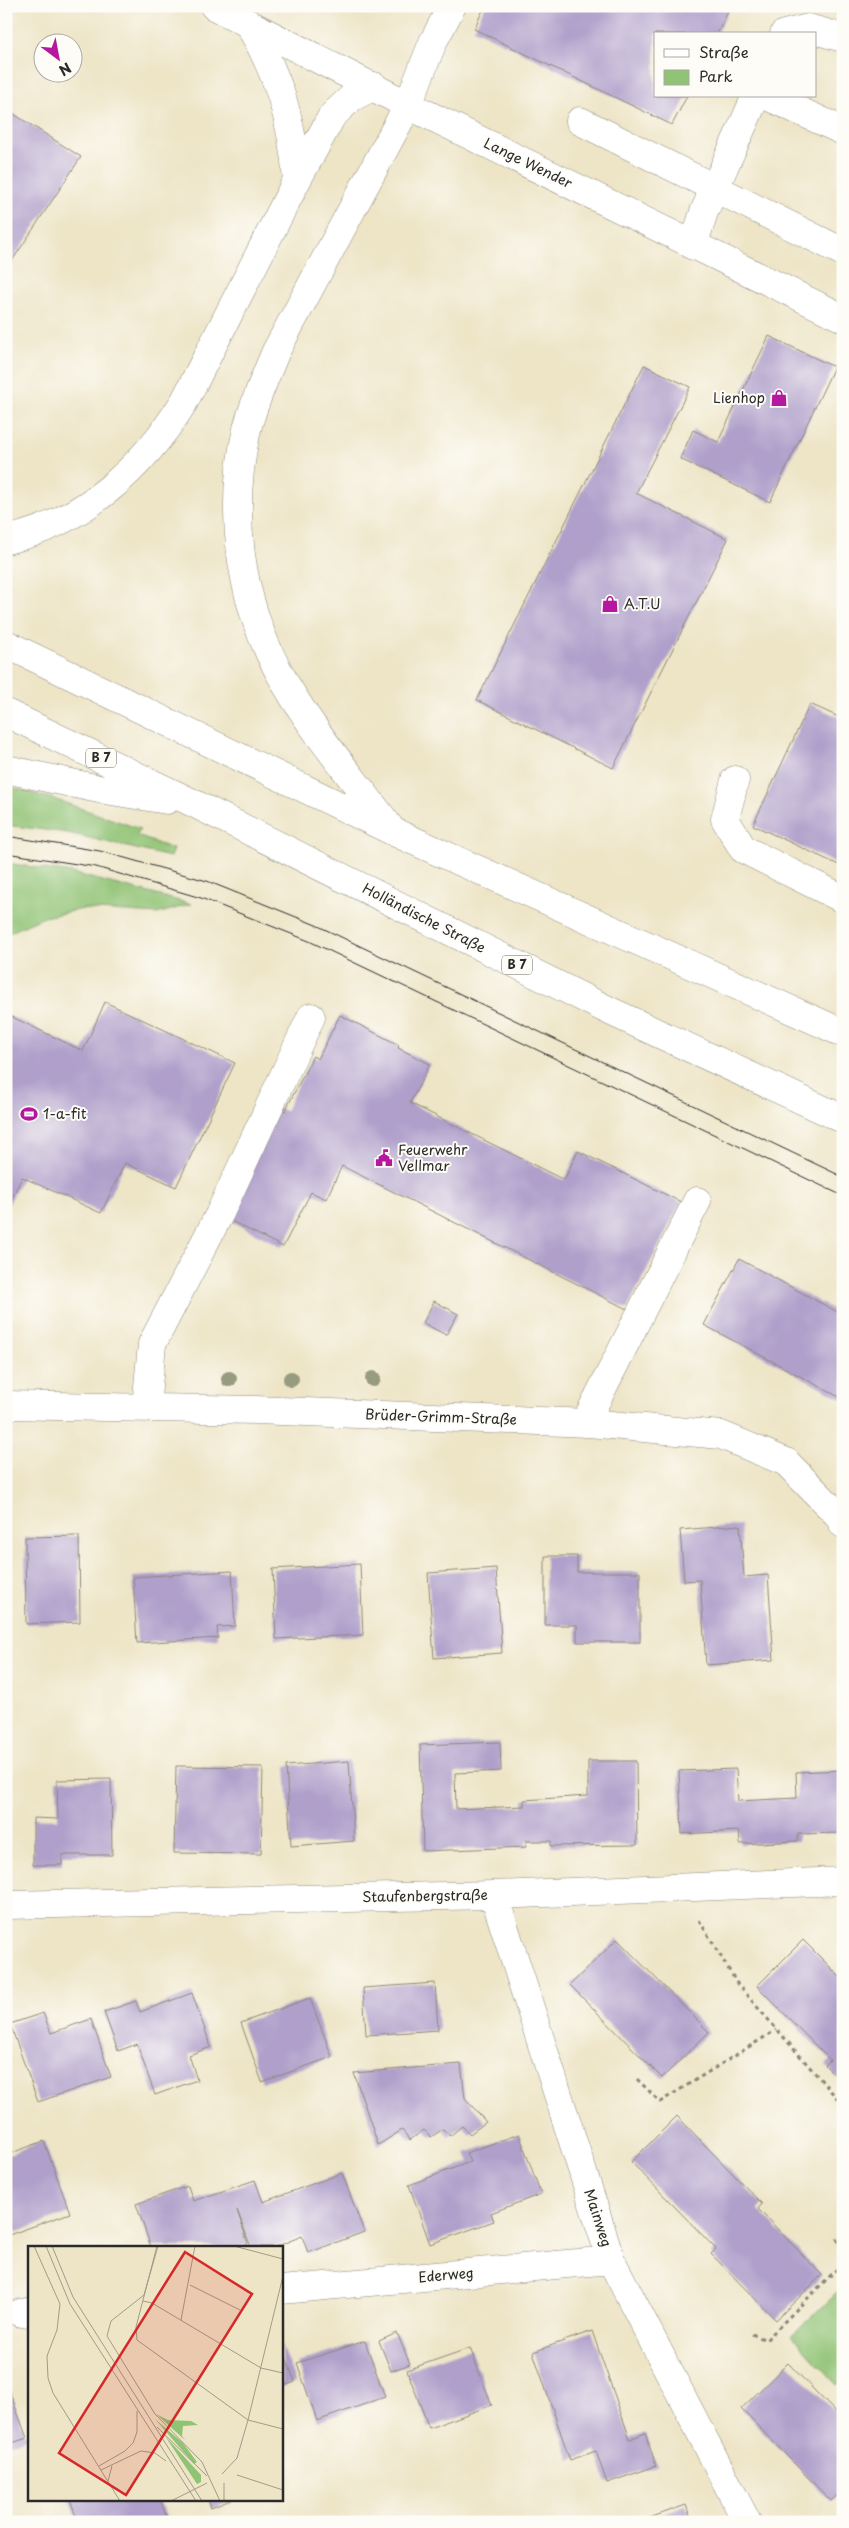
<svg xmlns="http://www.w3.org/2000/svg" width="849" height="2528" viewBox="0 0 849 2528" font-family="'Playpen Sans',sans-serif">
  <rect width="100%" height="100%" fill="#fdfcf7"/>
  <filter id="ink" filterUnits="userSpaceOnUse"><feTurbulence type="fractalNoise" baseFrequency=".02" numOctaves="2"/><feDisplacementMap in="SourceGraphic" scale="10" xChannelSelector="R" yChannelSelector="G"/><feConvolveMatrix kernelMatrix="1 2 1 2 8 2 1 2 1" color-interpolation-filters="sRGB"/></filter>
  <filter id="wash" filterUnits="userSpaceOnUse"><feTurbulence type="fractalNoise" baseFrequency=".0096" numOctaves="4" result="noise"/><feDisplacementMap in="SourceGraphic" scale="20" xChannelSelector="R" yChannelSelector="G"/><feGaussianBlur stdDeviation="1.12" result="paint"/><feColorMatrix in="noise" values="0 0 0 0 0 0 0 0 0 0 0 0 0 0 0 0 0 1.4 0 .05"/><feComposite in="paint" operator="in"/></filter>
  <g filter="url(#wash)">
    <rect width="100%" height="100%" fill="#eee5c7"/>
    <path fill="#91c374" stroke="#5e7750" d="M6 786 54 799 140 829 137 836 173 849 170 857 68 833 6 825Z
      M6 863 72 873 191 904 157 914 83 909 44 917 6 934Z
      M843 2286V2380L837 2385 792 2336Z"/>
    <g id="blocks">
      <path fill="#af9fca" d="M485 6H731L717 34H655V96H687L672 125 474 29Z
        M825 6H843V16Z
        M6 109 81 157 6 270Z
        M769 336 834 367 770 502 680 459 693 430 718 442Z
        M644 365 690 387 636 493 728 539 613 768 477 700Z
        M810 704 843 719V867L753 825Z
        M105 1002 235 1063 176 1187 125 1163 101 1213 22 1177 6 1210V1014L83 1051Z
        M340 1015 399 1045 398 1048 430 1064 410 1103 564 1180 578 1151 681 1202 627 1309 342 1166 326 1199 311 1192 283 1247 219 1215 274 1105 285 1111 313 1056 318 1059Z
        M739 1259 843 1315V1399L704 1325Z
        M434 1301 458 1314 446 1335 423 1323Z
        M740 1525 744 1577 768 1575 774 1660 706 1665 700 1580 684 1581 680 1530Z
        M79 1536 80 1622 26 1624 25 1537Z
        M545 1556H577V1572H640V1642H577V1625H545Z
        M360 1564 363 1635 276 1639 273 1569Z
        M496 1568 502 1653 434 1658 428 1573Z
        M232 1571 235 1626 217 1627 218 1638 137 1643 133 1577Z
        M500 1742 501 1771 455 1773 456 1809 524 1806V1800L588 1796V1761H636L637 1845 551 1846V1841H526V1847L423 1851 420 1745Z
        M349 1761 354 1841 291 1846 286 1766Z
        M176 1766 263 1767 261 1854 174 1853Z
        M736 1769 738 1801 797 1798 796 1772 843 1770V1833L798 1834V1841L740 1844 739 1831 682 1834 679 1771Z
        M111 1779 112 1855H62V1865H33V1818L58 1819 57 1780Z
        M617 1939 709 2032 662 2078 570 1985Z
        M803 1940 843 1980V2083L825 2065 830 2060 757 1986Z
        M435 1983 438 2030 366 2035 363 1988Z
        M192 1993 211 2047 189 2055 197 2080 155 2095 137 2044 118 2051 104 2012 136 2001 140 2012Z
        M310 1998 332 2057 262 2082 241 2023Z
        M43 2013 51 2033 91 2019 111 2077 38 2102 10 2024Z
        M461 2064 465 2098 486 2122 470 2134 462 2126 450 2136 443 2129 431 2137 424 2130 410 2140 402 2130 378 2145 354 2073Z
        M677 2116 762 2204 758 2209 822 2275 776 2320 711 2254 716 2249 631 2162Z
        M519 2134 541 2194 491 2213 494 2221 430 2244 409 2185 470 2162 466 2153Z
        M44 2141 70 2213 6 2236V2155Z
        M342 2173 364 2232 308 2253 302 2236 275 2247H251L237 2210 248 2244 240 2247H151L136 2204 188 2186 193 2201 255 2180 263 2202Z
        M592 2331 630 2439 645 2433 656 2466 607 2483 596 2451 570 2460 533 2352Z
        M397 2333 410 2364 391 2371 379 2341Z
        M365 2341 385 2397 317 2421 297 2363Z
        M281 2344 295 2382 281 2387Z
        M470 2348 492 2405 429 2428 407 2370Z
        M788 2363 843 2420V2490L831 2501 741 2409Z
        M6 2382 27 2438 6 2445Z
        M70 2499H160L168 2522H78Z
        M208 2499H233L211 2508Z
        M686 2505 692 2522H641V2521Z"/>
    </g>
  </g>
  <g filter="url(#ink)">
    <use href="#blocks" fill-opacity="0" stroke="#8c8879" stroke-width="1"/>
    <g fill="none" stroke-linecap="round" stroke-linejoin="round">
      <g stroke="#8c8879" stroke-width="29">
        <path id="minor" d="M214 6 408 105 843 318
          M784 34 808 28 843 38
          M767 96 843 131
          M408 105 433 42 452 6
          M580 121 843 252
          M693 246 704 212 756 96
          M735 780 725 819 743 849 843 899
          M6 1405 255 1410 589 1423 721 1435 786 1462 838 1515 843 1524
          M146 1408 152 1344 219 1215 311 1017
          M585 1423 697 1201
          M494 1895 611 2260 747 2522
          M6 1905 494 1895 843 1881
          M281 2290 611 2260
          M21 2313 29 2312"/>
      </g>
      <g stroke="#8c8879" stroke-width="29">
        <path id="highway" d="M248 23C279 76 292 119 297 180
          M6 540C84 523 143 467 184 402L297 180 332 116 351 98 374 86
          M6 644 394 832 843 1033
          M6 713 195 804 612 1012 843 1119
          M6 769 99 789 167 800
          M391 829C353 778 309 728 279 672 239 599 228 510 247 429 254 402 265 377 276 351L408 105"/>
      </g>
      <path stroke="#8c8879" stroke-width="3" stroke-dasharray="4 4" stroke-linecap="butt" d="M699 1920 738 1985 843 2105
        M637 2079 660 2102 776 2030
        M843 2233 837 2239 843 2245
        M752 2334 766 2340 843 2263"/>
      <use href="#minor" stroke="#fff" stroke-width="28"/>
      <use href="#highway" stroke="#fff" stroke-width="28"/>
      <path stroke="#2b2b2b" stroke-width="1" d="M6 836 100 851 207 881 316 925 843 1177
        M6 853 96 867 201 898 309 941 843 1196"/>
    </g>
    <g fill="#979c80">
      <circle cx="229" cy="1379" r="8"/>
      <circle cx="291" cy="1379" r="8"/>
      <circle cx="373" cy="1379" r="8"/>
    </g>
  </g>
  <defs>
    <g id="shop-bare" transform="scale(1.35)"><path d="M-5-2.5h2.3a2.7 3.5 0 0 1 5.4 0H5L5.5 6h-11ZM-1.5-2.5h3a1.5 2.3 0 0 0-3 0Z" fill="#b5179e" stroke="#fdfcf7" stroke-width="2.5" paint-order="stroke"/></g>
    <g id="stadium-bare" transform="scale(1.35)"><path d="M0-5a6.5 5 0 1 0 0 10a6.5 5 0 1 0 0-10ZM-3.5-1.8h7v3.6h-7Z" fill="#b5179e" stroke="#fdfcf7" stroke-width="2.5" paint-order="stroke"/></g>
    <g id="civic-bare" transform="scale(1.35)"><path d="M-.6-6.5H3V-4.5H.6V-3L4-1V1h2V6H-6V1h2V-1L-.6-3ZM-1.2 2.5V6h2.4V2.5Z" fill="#b5179e" stroke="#fdfcf7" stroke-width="2.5" paint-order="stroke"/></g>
  </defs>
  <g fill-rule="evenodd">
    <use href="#shop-bare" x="779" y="398"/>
    <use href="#shop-bare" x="610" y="604"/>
    <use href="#stadium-bare" x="29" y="1114"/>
    <use href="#civic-bare" x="384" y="1158"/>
  </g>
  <g text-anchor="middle" stroke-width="4" stroke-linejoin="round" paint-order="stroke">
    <g fill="#fdfcf7" stroke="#6a6a68" stroke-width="1">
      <rect x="86" y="748.5" width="30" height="19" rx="4"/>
      <rect x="502" y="955.5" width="30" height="19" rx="4"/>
    </g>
    <g font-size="12" font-weight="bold" fill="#2b2b2b">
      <text x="101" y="762">B 7</text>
      <text x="517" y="969">B 7</text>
    </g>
    <g font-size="14" fill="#2b2b2b" stroke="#fdfcf7">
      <text transform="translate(528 163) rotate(26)" y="5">Lange Wender</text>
      <text transform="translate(424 918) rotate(27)" y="5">Holländische Straße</text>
      <text transform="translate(441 1417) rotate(2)" y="5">Brüder-Grimm-Straße</text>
      <text transform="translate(425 1896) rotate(-1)" y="5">Staufenbergstraße</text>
      <text transform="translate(598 2218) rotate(72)" y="5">Mainweg</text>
      <text transform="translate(446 2275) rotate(-5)" y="5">Ederweg</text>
    </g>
    <g font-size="14" fill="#2b2b2b" stroke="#fdfcf7" text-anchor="start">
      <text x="765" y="403" text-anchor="end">Lienhop</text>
      <text x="624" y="609">A.T.U</text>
      <text x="43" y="1119">1-a-fit</text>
      <text x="398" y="1155">Feuerwehr<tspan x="398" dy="16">Vellmar</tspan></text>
    </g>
  </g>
  <g transform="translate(28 2246)">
    <rect width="255" height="255" fill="#eee5c7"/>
    <path d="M128 168 140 174 163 175 170 179 155 180 154 190 157 194ZM127 173 155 197 169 216 166 218ZM137 190 173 229V236L169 238Z" fill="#91c374"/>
    <path fill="none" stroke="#a09b89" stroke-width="1" d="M6 0 32 58 29 84 19 110 20 132 25 147 92 255M18 0 42 58 168 255M24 0 45 51 174 255M129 0 108 81 109 94 220 174 209 212 194 228M130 0 116 49 83 75 79 90 127 168 174 216 192 255M206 0 255 13M255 30 220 174 255 183M162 39 212 64M115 55 124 57 233 122 255 127M153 74 167 0M129 181 179 230M71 220 97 205 105 197 109 186V165M73 224 113 205 127 207 138 215M209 229 255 244M80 235 84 220M196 237V255M143 255 179 237"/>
    <path fill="#d62828" fill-opacity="0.15" stroke="#d62828" stroke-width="2.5" d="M157 6 224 48 98 249 31 207Z"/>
    <rect width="255" height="255" fill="none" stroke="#2b2b2b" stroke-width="2.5"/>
  </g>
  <rect width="849" height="2528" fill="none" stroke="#fdfcf7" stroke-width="25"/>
  <rect x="654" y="32" width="162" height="65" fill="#fdfcf7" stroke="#a9a8a5"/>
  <rect x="664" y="49" width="25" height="8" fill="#ffffff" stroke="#a9a8a5"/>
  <text x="699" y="58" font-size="15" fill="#2b2b2b">Straße</text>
  <rect x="664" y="70" width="25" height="15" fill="#91c374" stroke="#a9a8a5"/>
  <text x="699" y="82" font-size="15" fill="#2b2b2b">Park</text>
  <g transform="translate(58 58) rotate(148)"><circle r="24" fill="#fdfcf7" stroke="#a9a8a5"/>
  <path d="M0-4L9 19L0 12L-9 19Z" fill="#b5179e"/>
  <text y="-8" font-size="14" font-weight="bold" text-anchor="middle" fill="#2b2b2b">N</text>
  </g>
</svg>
